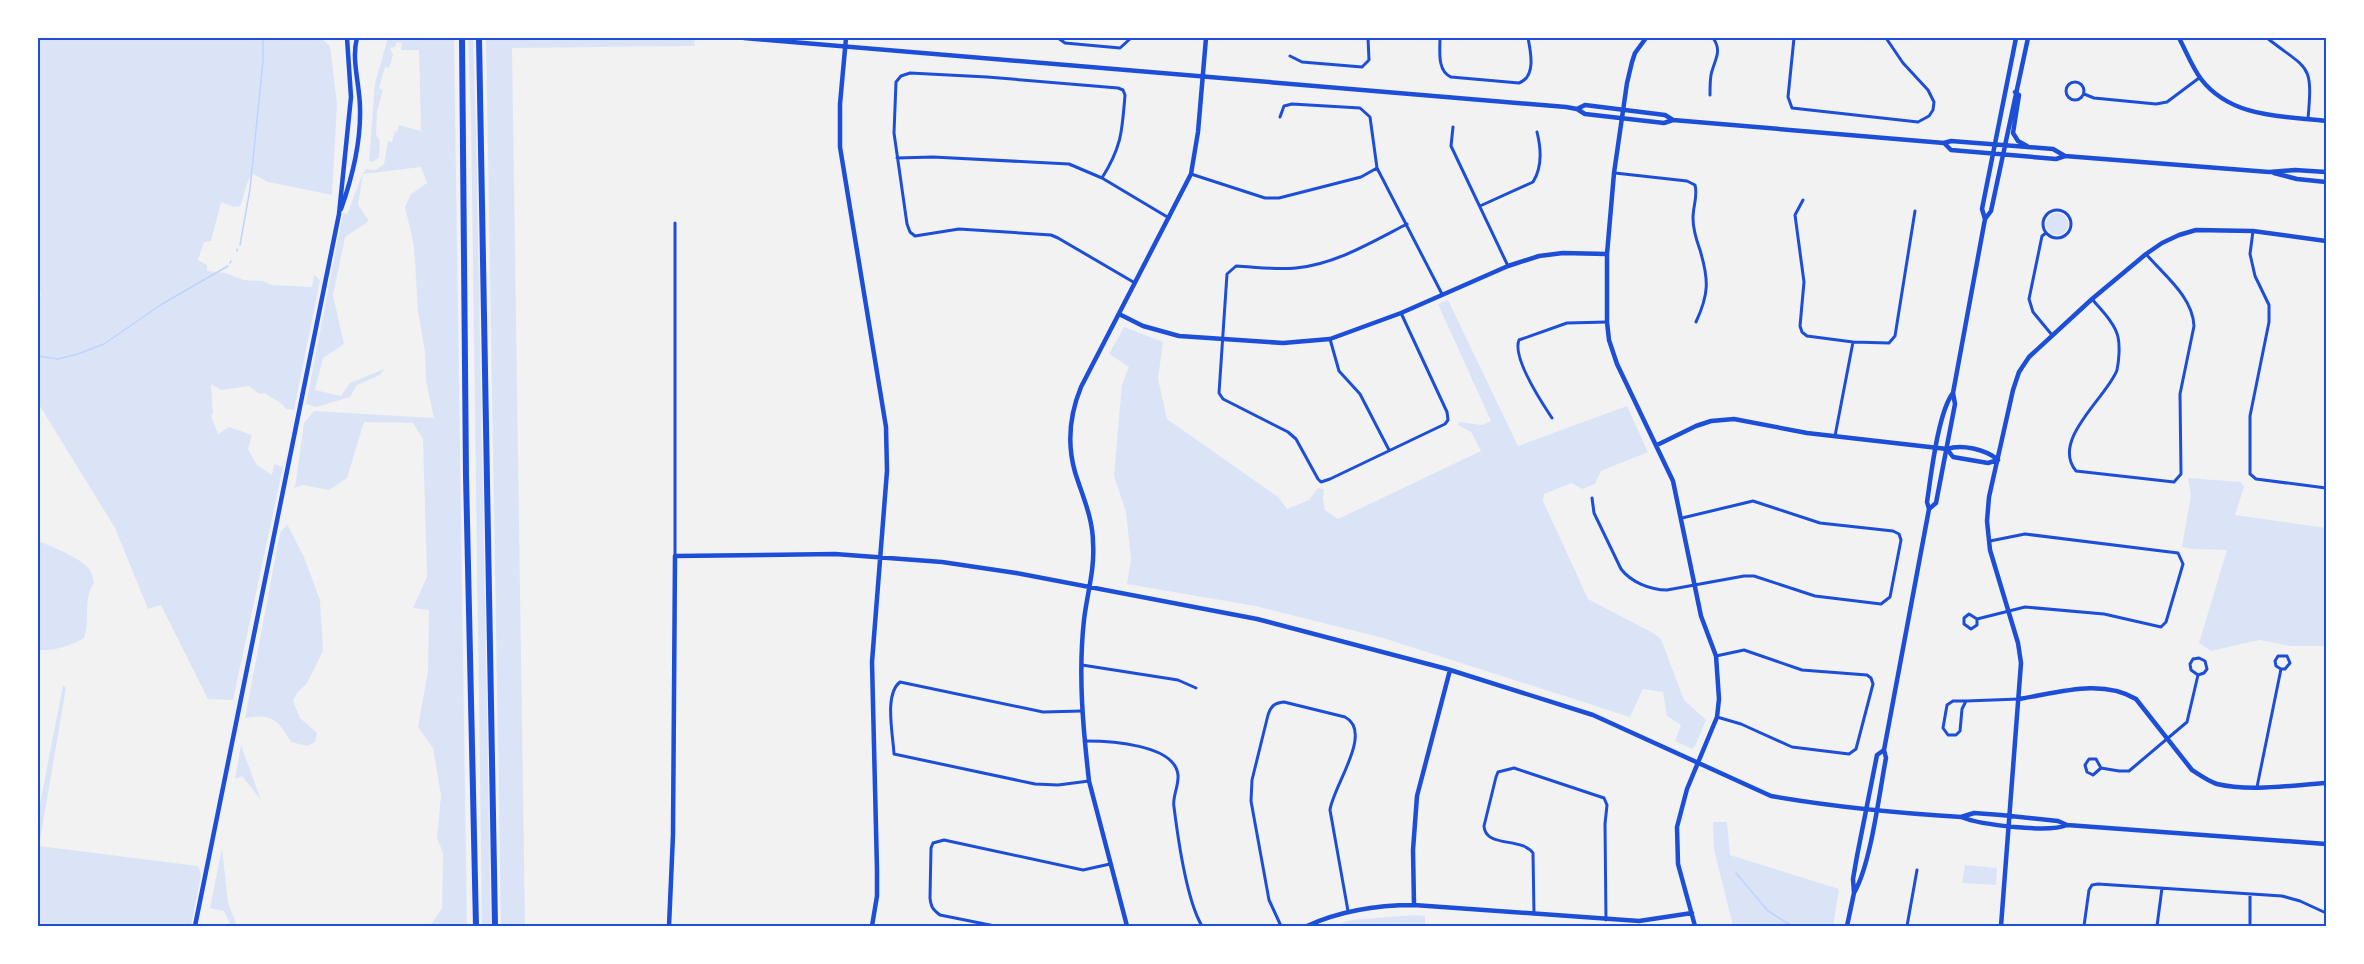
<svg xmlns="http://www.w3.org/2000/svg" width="2364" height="964" viewBox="0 0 2364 964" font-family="'DM Sans',sans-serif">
  <rect width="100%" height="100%" fill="#f2f2f2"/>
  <path fill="#dbe4f7" d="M38 38H321L330 46 337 104 332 195 268 182 253 174C245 181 245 196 240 206L234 207 221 202 211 241 204 242 198 260 207 265V271L226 273 243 280 263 281 272 285 312 287 314 275 320 280 294 410 286 409C280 400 273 400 265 393L259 394 249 386 221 390 211 384 213 413 211 416 218 434 229 427 252 435 248 449 257 465 272 475 274 464 283 467 233 700 208 699 161 605 148 609 115 528 38 403V298L41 294 38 285Z
    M388 38H454L467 926H430L442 908 443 853 437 838 441 795 433 748 418 727 428 671 429 610 413 608 427 577 423 439 413 423 364 422 347 478 329 490 303 485 295 488 304 423 314 411 434 418 426 381 425 352 418 311 414 246 405 207 411 194 427 183 421 167 363 174 358 205 369 221 345 237 333 295 344 344 323 358 315 390 341 396 350 383 384 369 380 375 357 385 350 397 316 407 306 404 343 213 347 214 363 173 366 169 376 170 384 164 388 141 392 142 395 132 391 130 397 132 399 125 421 131 419 50H401L402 43 397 42 395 47 390 48 393 55 389 68 385 67 379 88 383 90 377 111 376 135 380 141 379 157 373 162 369 161 375 83Z
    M468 38H473L476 127 491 926H482L471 120Z
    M486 38H694L695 46 512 48 525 926H501Z
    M2046 224a11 11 0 1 1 22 0a11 11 0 1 1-22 0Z
    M1448 300 1518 446 1627 406 1648 452 1601 471 1595 484 1582 489 1572 483 1544 494 1543 501 1588 599 1653 633 1661 639 1684 700 1706 720 1695 746 1692 749 1675 741 1681 725 1667 716 1663 692 1643 689 1630 717 1383 638 1255 606 1127 584 1131 559 1126 512 1114 476 1122 384 1129 367 1109 354 1124 327 1163 342 1158 379 1167 419 1278 497 1287 509 1309 500 1318 488 1324 489 1323 499 1325 510 1338 519 1481 451 1471 432 1458 425 1459 422 1482 425 1491 421 1438 304Z
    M2188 478 2241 482 2244 487 2235 515 2326 528V646H2291L2259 640 2211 651 2199 643 2227 550 2191 549 2182 547 2191 495Z
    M287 524 304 557 320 600 323 651 307 683 297 693 293 701 300 718 317 733 315 742 307 746 291 742C277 719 273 714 245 718L280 533Z
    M38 541C51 546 81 558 89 569 92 573 93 579 94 583 82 601 91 619 84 638 71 646 54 651 38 650Z
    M63 685 66 688 39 846 198 866 201 875 191 926H38V814Z
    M241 745 261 800 242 776 235 779Z
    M1713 822H1727L1730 855 1839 889 1833 926H1733L1714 850Z
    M222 848 228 903 237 926H231L224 911 210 908Z
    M1965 865 1997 868 1996 885 1962 883Z
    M1413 915 1425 916V926H1333L1351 920Z"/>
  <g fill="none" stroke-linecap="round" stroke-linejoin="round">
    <path stroke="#bfd3fe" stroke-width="1.5" d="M240 245 250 189 263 61V38
      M237 251V249
      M230 263 231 261
      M38 356 58 359 78 354 104 344 162 304 228 266
      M1736 873 1768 911 1792 926"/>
    <path stroke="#1d4ed8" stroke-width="3" d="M1058 38 1065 43 1120 48 1131 38
      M1440 38C1440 51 1437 71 1451 77L1519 83C1536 77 1531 53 1528 38
      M1794 38 1788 97 1792 108 1918 122 1929 116 1933 110 1934 102 1928 90 1903 63 1886 38
      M2267 38C2309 71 2313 62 2308 119
      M1290 56 1302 62 1362 67 1369 60 1368 38
      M2066 91a9 9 0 1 1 18 0a9 9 0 1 1-18 0Z
      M2084 94 2094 98 2156 104 2167 102 2199 78
      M1710 95C1710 88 1710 81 1711 75 1714 60 1723 52 1713 38
      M1280 117 1284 106 1292 104 1360 108 1370 117 1377 168 1442 294
      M1453 127 1451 146 1508 266
      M897 158 933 157 1069 164 1102 178 1169 218
      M1615 173 1687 181 1695 185C1698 196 1693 206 1693 218 1693 229 1696 239 1700 250 1709 280 1709 294 1696 322
      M1191 174 1265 198H1279L1361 177 1377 168
      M1102 178C1122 146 1122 131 1125 95L1123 90 1118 88 987 77 910 73 901 76 896 82 894 133 907 224 910 232 915 236 959 229 1051 235 1058 238 1135 283
      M1803 200 1795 215 1804 282 1800 326 1802 332 1807 336 1853 342 1889 343 1895 336 1915 211
      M1480 206 1533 182C1542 168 1541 148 1537 132
      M2043 224a14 14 0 1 1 28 0a14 14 0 1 1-28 0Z
      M675 223V556
      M2253 231 2250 254 2255 276 2269 305V322L2250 416V474L2256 479 2326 488
      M2046 233 2042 236 2029 299 2033 312 2052 335
      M2092 299C2101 310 2115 323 2118 337 2120 346 2119 361 2117 370 2108 396 2050 440 2076 471L2174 482 2181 474 2180 394 2194 326C2193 297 2164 275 2146 254
      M1401 313 1447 412 1448 420 1445 424 1330 479 1321 482 1318 479 1296 439 1288 432 1223 399 1219 393 1227 274 1236 266C1256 267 1276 270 1296 268 1336 264 1372 242 1407 224
      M1330 339 1339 371 1360 394 1389 450
      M1552 418C1542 403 1512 357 1519 340L1567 323 1607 322
      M1835 436 1853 342
      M1592 498 1594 513 1621 569C1631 582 1650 590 1667 590L1744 576H1754L1815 596 1881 604 1890 597 1901 540 1899 534 1893 531 1820 523 1753 501 1682 518
      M1977 619V625L1971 629 1964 624V618L1969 614 1977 619 2025 607 2104 614 2161 627 2166 622 2183 564 2178 553 2025 534 1990 541
      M1716 656 1744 650 1802 670 1867 675 1871 678 1873 684 1856 749 1849 754 1792 747 1741 724 1717 717
      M1082 665 1178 680 1196 688
      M1966 701H1953L1947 705 1943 728 1948 735H1956L1960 731 1962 709 1966 701 2019 699
      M1082 711 1043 712 900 682C884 694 893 734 894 754L1035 784 1058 785 1089 781
      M1086 741C1108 741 1175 744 1178 775 1179 786 1172 797 1174 807 1178 839 1187 901 1202 926
      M2101 768 2096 759H2089L2085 765 2087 772 2093 775 2101 768 2119 771H2129L2187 722 2198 675 2204 673 2207 669 2205 661 2199 658 2193 659 2190 664 2191 670 2198 675
      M2257 787 2281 669H2285L2290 663 2287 656H2278L2275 661 2276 666 2281 669
      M2250 894V926
      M1534 914 1533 853C1522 837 1485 848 1484 826L1496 777 1498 772 1514 768 1604 798 1607 805 1605 824 1606 920
      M995 926 940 915C933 910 931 907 930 898L931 848 933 843 944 840 1083 870 1110 864
      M1281 926 1269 900 1251 801 1252 780 1268 715C1271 706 1274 703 1284 702L1345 717C1374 732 1333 786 1330 810L1348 911
      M1907 926 1917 870
      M2084 926 2089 890 2092 885 2098 884 2282 896 2300 901 2326 913
      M2157 926 2162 888"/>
    <path stroke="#1d4ed8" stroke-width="4.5" d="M846 38 840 104V147L886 427 887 471 872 662 877 870V896L872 926
      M1646 38 1635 53 1632 62 1627 83 1614 173 1607 254V322L1609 340 1617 364 1673 481 1701 616 1716 656 1719 699 1717 717 1687 789 1677 827 1678 864 1695 926
      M2179 38C2186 51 2192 67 2201 79 2231 118 2282 116 2326 121
      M1119 314 1143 326 1179 336 1283 343 1330 339 1401 313 1508 266 1539 256 1563 253 1607 254
      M1657 445 1696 426 1711 421 1734 419 1807 433 1947 449C1961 444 1986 449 1998 460L1988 463 1953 457 1947 449
      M2019 699C2057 693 2101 678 2136 699L2192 770C2200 775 2208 781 2217 784 2250 792 2293 785 2326 783
      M1961 817 1974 813 2001 815 2058 821 2067 825 2326 844
      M1414 905 1413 850 1417 796 1450 670
      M669 926 673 835 675 556 835 554 942 562 1016 573 1257 619 1447 669 1593 715 1771 796C1834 807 1897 813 1961 817 1981 825 2049 833 2067 825
      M1127 926 1089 781C1083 728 1078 674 1084 620 1087 594 1095 569 1093 543 1093 518 1082 495 1075 472 1067 444 1070 414 1081 387L1191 174 1198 132 1206 38
      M1307 926C1342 910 1377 905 1414 905L1639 921 1692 913
      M2001 926 2021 663 2018 643 1990 550 1987 521 1989 497 2013 390 2019 372 2029 357 2092 299 2146 254 2162 243 2179 235 2196 230 2253 231 2326 241"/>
    <path stroke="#1d4ed8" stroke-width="4.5" d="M744 38 1566 107 1577 109 1585 114 1664 123 1673 120
      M2015 92 2019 95 2013 133 2018 141 2027 146
      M1577 109 1585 105 1665 115 1673 120 1944 143 1951 141 2053 149 2065 156
      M1944 143 1951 150 2056 159 2065 156 2269 172 2295 170 2326 172
      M2274 173 2297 179 2326 182
      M341 209C352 178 361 141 360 108 360 86 351 59 357 38
      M1985 219 1991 211 2028 38
      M1929 509 1936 503 1955 404 1953 393 1985 219 1982 209 2016 38
      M1854 893C1871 864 1879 794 1886 758L1884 750 1929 509 1927 502C1931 476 1938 412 1953 393
      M195 926 339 214 351 97 347 38
      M1847 926 1854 893 1853 879 1857 856 1877 755 1884 750"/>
    <path stroke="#1d4ed8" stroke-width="6" d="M462 38 466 476 476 926
      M479 38 495 926"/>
  </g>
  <rect width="2364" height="964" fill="none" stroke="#ffffff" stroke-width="78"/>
  <rect x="39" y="39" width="2286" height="886" fill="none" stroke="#1d4ed8" stroke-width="2"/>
</svg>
